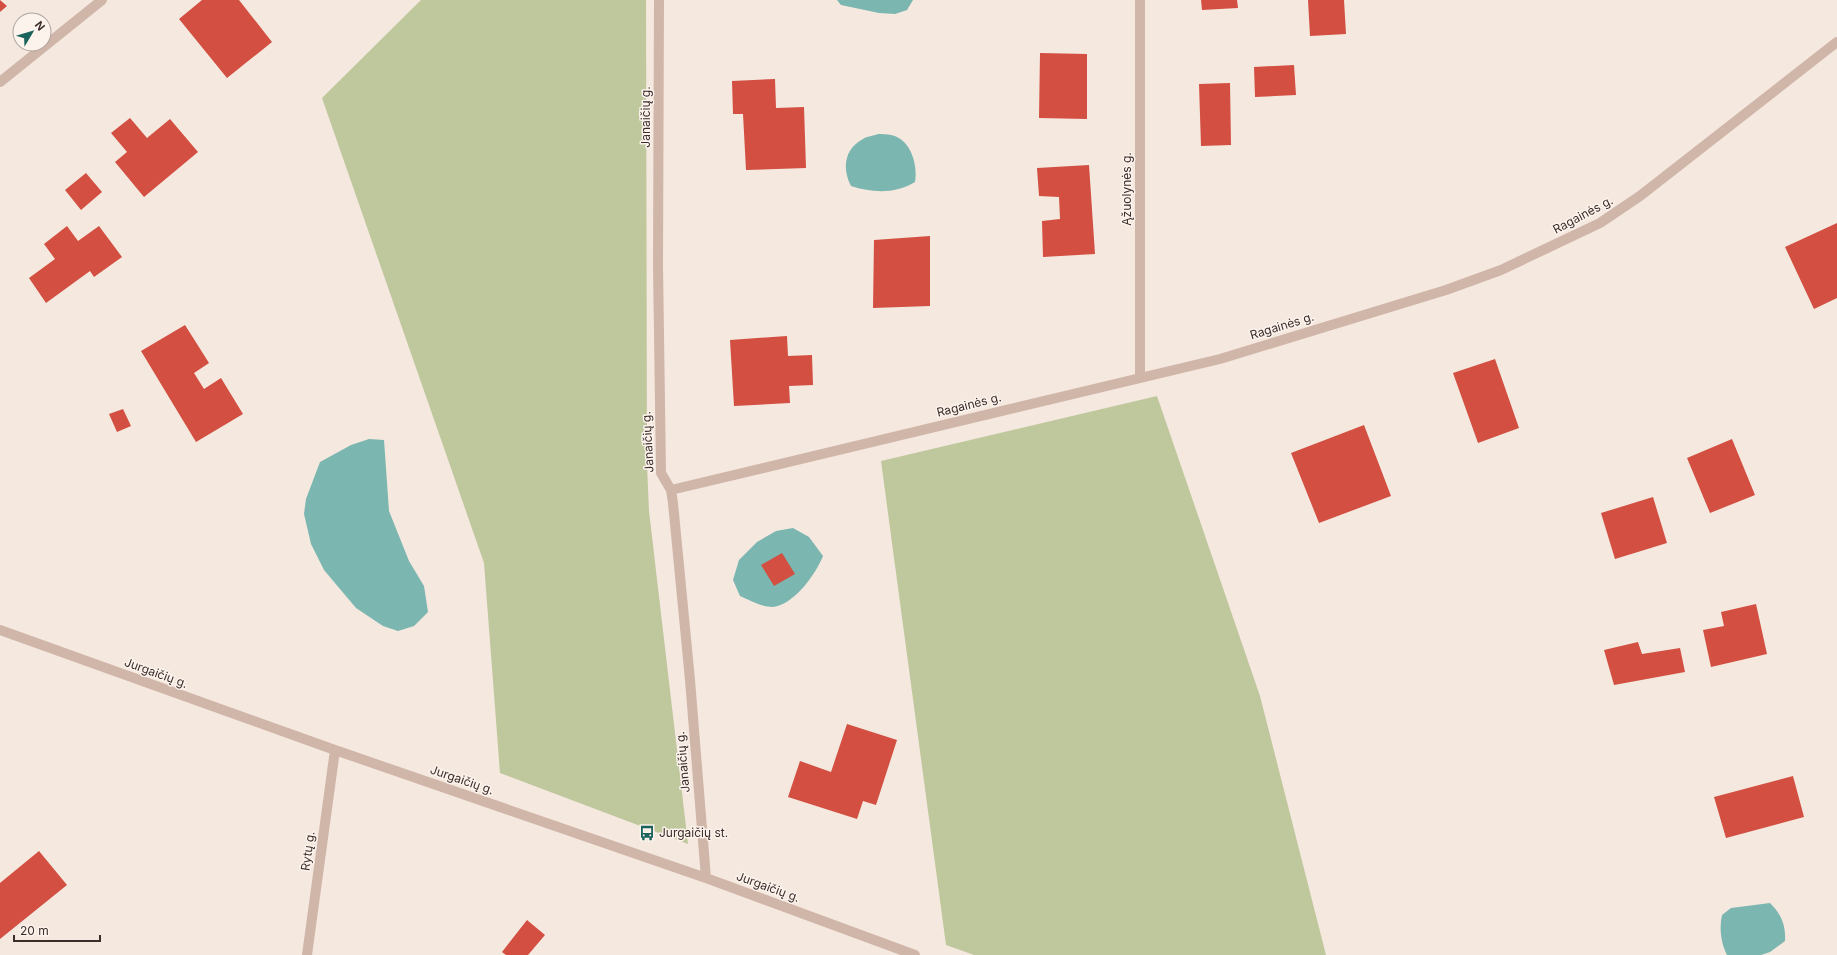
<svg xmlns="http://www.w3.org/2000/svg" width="1837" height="955" viewBox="0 0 1837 955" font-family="Inter,sans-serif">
  <rect width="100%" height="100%" fill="#f5e8df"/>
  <path fill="#bfc79d" d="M421 0H646L647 465 649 511 688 844 500 773 484 563 322 98Z
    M1157 396 1260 696 1326 955H974L946 945 881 461Z"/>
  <path fill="#7bb6b0" d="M837 0H913L907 10 895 14 879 13 841 5Z
    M878 134C882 134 887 134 891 135 911 139 918 165 915 182 895 194 873 193 851 186 842 169 844 149 863 139 867 136 873 136 878 134Z
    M369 439 384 440 389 511 409 561 424 586 428 612 414 626 398 631 383 626 356 608 324 570 311 544 304 514 306 499 320 462 351 445Z
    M793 528 809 537 823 556C816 574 793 606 772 607 762 607 749 600 740 596L733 580 739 560 757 542 776 531Z
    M1770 903C1781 914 1786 925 1785 941L1770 952 1761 955H1727C1721 943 1719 928 1722 915L1731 908Z"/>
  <path fill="#d24f41" d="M0 0 7 6 0 12Z
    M202 0H239L272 42 227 78 179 19Z
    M1201 0H1237L1238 8 1202 10Z
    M1308 0H1344L1346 34 1310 36Z
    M1040 53 1087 54V119L1039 118Z
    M1294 65 1296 95 1255 97 1254 67Z
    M775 79 776 108 804 107 806 168 746 170 743 114H733L732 81Z
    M1230 83 1231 145 1201 146 1199 84Z
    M130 118 147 138 170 119 198 152 144 197 115 162 127 152 111 133Z
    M1089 165 1095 254 1043 257 1042 221 1060 219 1059 197 1039 196 1037 168Z
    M86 173 102 192 81 210 65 190Z
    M1837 223V298L1814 309 1785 247Z
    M67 226 78 241 99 226 122 257 94 277 90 271 46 303 29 278 55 259 44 244Z
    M930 236V306L873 308 874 240Z
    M185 325 209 363 194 373 204 389 221 378 243 414 196 442 141 351Z
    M787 336 788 356 812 355 813 385 789 386 790 403 734 406 730 340Z
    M1495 359 1519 428 1478 443 1453 373Z
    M123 409 131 426 117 432 109 414Z
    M1364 425 1391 496 1319 523 1291 453Z
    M1732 439 1755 495 1710 513 1687 458Z
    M1653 497 1667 543 1615 559 1601 513Z
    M782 553 795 574 774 586 761 565Z
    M1756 604 1767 654 1711 667 1703 630 1724 626 1721 612Z
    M1638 642 1642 654 1680 648 1685 672 1614 685 1604 650Z
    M847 724 897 740 876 805 863 801 857 819 788 797 800 761 831 772Z
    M1793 776 1804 817 1726 838 1714 797Z
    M39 851 67 885 0 939V883Z
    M527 920 545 935 528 955H506L502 952Z"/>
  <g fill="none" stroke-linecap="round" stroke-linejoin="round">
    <path stroke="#d0b5a9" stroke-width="10" d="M659 0 658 265 661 473 671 490 673 503 690 680 706 878
      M0 82 102 0
      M1140 377V0
      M671 490 1220 359 1446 290 1501 270 1600 223 1640 196 1837 42
      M0 630 335 750 706 878 915 955
      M307 955 335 750"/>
  </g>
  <defs>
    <g id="bus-bare" transform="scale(1.2)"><path d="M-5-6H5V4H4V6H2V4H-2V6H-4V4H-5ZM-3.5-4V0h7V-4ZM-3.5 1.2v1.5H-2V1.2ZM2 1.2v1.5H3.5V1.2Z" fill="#1a635d" stroke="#fcf3ed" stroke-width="2.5" paint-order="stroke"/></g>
  </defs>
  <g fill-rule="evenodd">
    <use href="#bus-bare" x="647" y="833"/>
  </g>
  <g text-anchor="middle" stroke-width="3" stroke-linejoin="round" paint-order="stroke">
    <g font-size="12" fill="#3c2d2a" stroke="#fcf3ed">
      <text transform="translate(646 117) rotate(-90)" y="4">Janaičių g.</text>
      <text transform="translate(1127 189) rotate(-90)" y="4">Ąžuolynės g.</text>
      <text transform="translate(1583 215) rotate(-28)" y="4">Ragainės g.</text>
      <text transform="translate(1282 326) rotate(-17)" y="4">Ragainės g.</text>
      <text transform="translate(969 405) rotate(-14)" y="4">Ragainės g.</text>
      <text transform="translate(648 442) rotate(-93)" y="4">Janaičių g.</text>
      <text transform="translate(156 673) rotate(20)" y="4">Jurgaičių g.</text>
      <text transform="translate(683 762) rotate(-95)" y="4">Janaičių g.</text>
      <text transform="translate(462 780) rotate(19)" y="4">Jurgaičių g.</text>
      <text transform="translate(308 851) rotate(-82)" y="4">Rytų g.</text>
      <text transform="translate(768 887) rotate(20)" y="4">Jurgaičių g.</text>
    </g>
    <g font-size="12" fill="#3c2d2a" stroke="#fcf3ed" text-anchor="start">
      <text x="659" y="837">Jurgaičių st.</text>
    </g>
  </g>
  <g transform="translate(32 32) rotate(52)"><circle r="19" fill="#fcf3ed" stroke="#afa49f"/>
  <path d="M0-3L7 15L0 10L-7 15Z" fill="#1a635d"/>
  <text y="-6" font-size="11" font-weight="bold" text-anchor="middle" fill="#3c2d2a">N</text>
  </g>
  <path d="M14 935v6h86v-6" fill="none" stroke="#3c2d2a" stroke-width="2"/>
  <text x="20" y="935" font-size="12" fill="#3c2d2a" stroke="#fcf3ed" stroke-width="3" paint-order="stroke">20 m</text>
</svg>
